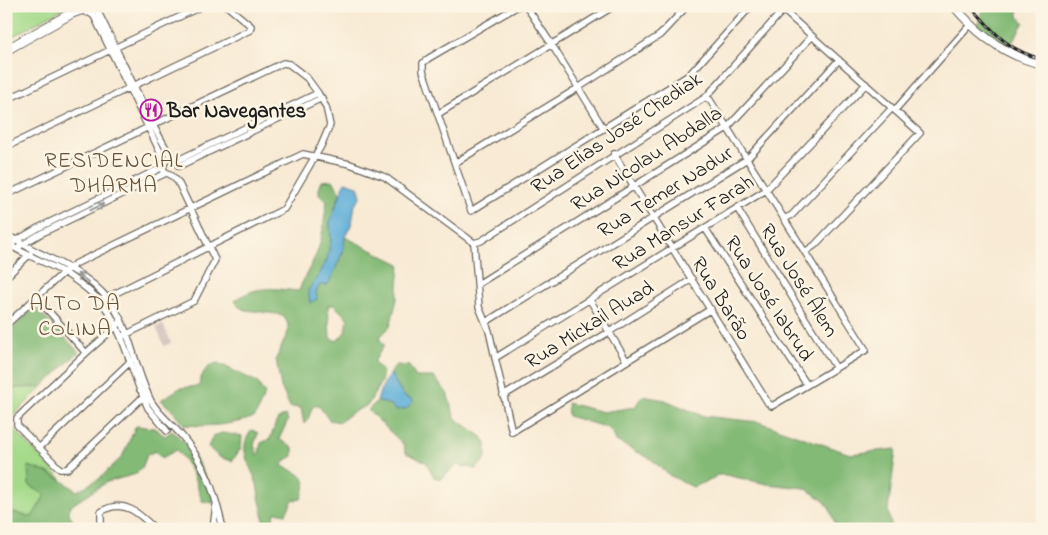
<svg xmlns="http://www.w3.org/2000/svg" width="1048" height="535" viewBox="0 0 1048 535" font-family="'Indie Flower',sans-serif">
  <rect width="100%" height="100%" fill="#fcf5e5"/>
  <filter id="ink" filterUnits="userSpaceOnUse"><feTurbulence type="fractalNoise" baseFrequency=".02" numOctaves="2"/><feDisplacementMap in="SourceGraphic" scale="10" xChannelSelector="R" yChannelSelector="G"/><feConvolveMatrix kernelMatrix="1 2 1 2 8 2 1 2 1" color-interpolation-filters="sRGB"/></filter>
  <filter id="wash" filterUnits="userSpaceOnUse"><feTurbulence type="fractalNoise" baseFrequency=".0096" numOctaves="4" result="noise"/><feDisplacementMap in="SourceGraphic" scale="20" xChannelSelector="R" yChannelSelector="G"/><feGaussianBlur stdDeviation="1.12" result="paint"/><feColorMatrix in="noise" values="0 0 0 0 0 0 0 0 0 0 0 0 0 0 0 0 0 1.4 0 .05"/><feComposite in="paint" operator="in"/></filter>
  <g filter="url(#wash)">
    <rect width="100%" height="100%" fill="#f8ead4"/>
    <path fill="#d1c0bc" d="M163 324 171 343 164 346 156 327Z"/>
    <path fill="#a4da8a" stroke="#607b53" d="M6 6H67L6 40Z
      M42 387 7 422 62 480 45 471 29 485 45 495 32 518 12 512 6 508V397L16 388Z"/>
    <path fill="#83ba76" stroke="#506b49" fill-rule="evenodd" d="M985 6H1018V17L1024 22 1009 48 988 36 977 25Z
      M333 180 340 193 330 222 331 240 327 260 319 275 308 290 316 292 320 285H328L343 252 345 237 400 264 397 299 390 327 379 338 384 345 374 362 383 371 381 382 368 405 353 412 340 422 329 420 319 406H313L308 419 304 424 301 408 290 407 281 387 276 359 288 332V324L284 317 277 314 246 310 239 307 235 301C255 284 275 289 299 291 303 278 310 268 316 255 323 239 324 218 327 201L319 195V189L322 181ZM328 305H334L348 319 345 332 337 341 330 338Z
      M35 307 79 352 42 387 16 388 6 397V335Z
      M218 363 257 382 265 394 255 417C232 425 209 427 184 425L173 411 161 400 180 388 199 386C201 375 206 365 218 363Z
      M396 365 409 366 416 377H434L447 393 455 418 482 437 486 443V459L476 469 457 465 440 479 434 477 426 462 406 453 403 444 368 410 377 401 391 405 414 401 404 396 390 373Z
      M642 396 665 400 703 416 759 422 850 454 896 449 888 511 892 529H837L829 507 824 501 805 488 767 484 726 475H717L711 480 693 487 669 475 651 459 616 441 613 433 608 428 568 416 567 403 603 412 635 407Z
      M285 415 288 420 279 439 293 448V456L286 460 282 466C302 475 310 476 301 499L292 501 286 514 276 512 273 519 264 523C264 514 261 506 259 497 258 492 258 486 256 481 249 463 237 448 252 430L258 433 254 445 258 457 261 443 270 439 277 420Z
      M136 426 154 428 165 436 172 431 189 446 214 493 213 503 202 501C196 483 190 462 176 450L162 458 155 451 147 455 142 468 136 474 107 482 72 505 68 511 77 529H6L12 512 32 517 45 495 29 485 28 466C47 471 61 479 77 491L99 479 122 457Z
      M222 433 242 436 241 448 232 461 219 457 208 447 213 436Z"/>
    <path fill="#5eaed8" stroke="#3d657a" d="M345 182 358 186 361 196 355 205 352 223 345 237 343 252 328 285H320L316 292 317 299 310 303 308 290 319 275 327 260 331 240 330 222Z
      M390 373 404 396 414 401 406 409 395 410 391 405 377 401 380 391Z"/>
  </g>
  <g filter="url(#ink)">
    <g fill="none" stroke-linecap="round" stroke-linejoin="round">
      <g stroke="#69645c" stroke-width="8">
        <path id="street" d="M98 6V12L102 20 153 125 172 159
          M518 6 429 58 423 63V71L471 211 689 75 751 6
          M526 6 552 45 604 129
          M87 11 94 16 165 162
          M6 100 202 6
          M895 110 970 25
          M438 114 614 6
          M6 147 250 30 251 26 227 6
          M614 154 768 403 772 406 866 350 710 100 706 97
          M176 161 318 93
          M455 163 578 88 660 35 687 6
          M179 166 322 98
          M6 195 283 63 289 64 307 78 318 93 326 107 330 125 321 146 284 209 100 301
          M737 208 836 368
          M784 219 792 215 892 108
          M705 228 807 385
          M6 234C42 259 91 269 115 309 132 337 136 372 151 401 159 415 172 424 182 436 206 465 215 493 223 529
          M14 242 38 228 163 167
          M6 243C25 255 46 262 65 273 80 283 98 296 108 311 123 335 130 364 140 390L147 392
          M474 243 481 241 706 97 783 10 920 133 815 245 805 252
          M474 243 479 307 489 331 512 432 711 309
          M20 246 40 234 166 173
          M6 277 30 254
          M478 284 727 128 812 36
          M36 297 86 353
          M590 300 626 360
          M121 322 86 353 17 418V425L60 469H67L143 397
          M486 322 747 159 839 60
          M6 325 63 273 75 264 303 154 350 164 385 177 474 243
          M121 337 194 301 215 260 178 182 171 175 164 171 163 167 165 162
          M495 358 766 190 866 84
          M142 394 148 408 167 431
          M503 396 609 332 692 279
          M39 448 132 360
          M101 526V512C123 497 140 514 155 529
          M213 529 216 505"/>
      </g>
      <g stroke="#69645c" stroke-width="10">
        <path id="secondary" d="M954 6C977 34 1006 56 1042 64"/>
      </g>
      <g stroke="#69645c" stroke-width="11">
        <path id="primary" d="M80 6 87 11 94 9 97 6
          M6 50 72 13 83 9"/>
      </g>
      <use href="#street" stroke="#fff" stroke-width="5.5"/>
      <use href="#secondary" stroke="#fff" stroke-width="8"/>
      <use href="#primary" stroke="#fff" stroke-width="9"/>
      <g stroke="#1c1c1c" stroke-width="3">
        <path id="rail" d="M971 6C992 31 1008 51 1042 59"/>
      </g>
      <use href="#rail" stroke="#fcf5e5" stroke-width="1" stroke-dasharray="4" stroke-linecap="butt"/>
    </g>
    <defs><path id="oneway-shaft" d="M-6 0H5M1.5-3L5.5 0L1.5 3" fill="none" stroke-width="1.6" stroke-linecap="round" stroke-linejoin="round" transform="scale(1.25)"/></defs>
    <g stroke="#999">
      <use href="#oneway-shaft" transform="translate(97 207) rotate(-26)"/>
      <use href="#oneway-shaft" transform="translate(83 278) rotate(-143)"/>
    </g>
  </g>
  <defs>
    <g id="restaurant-ring" transform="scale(1.125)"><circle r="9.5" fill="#fcf5e5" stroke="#b5179e" stroke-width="1.5"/><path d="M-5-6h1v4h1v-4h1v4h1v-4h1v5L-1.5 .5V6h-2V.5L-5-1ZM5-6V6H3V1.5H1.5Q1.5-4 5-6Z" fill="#b5179e"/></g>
  </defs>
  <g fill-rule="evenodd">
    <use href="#restaurant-ring" x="151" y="110"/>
  </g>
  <g text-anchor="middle" stroke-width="5" stroke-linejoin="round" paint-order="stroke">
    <g font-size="21" font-weight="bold" fill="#1c1c1c" stroke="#fcf5e5" text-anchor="start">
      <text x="167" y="117">Bar Navegantes</text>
    </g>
    <g font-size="21" fill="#1c1c1c" stroke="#fcf5e5">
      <text transform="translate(616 132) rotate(-34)" y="7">Rua Elias José Chediak</text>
      <text transform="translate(646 158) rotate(-33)" y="7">Rua Nicolau Abdalla</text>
      <text transform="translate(665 191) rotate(-32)" y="7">Rua Temer Nadur</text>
      <text transform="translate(683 222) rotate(-32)" y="7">Rua Mansur Farah</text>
      <text transform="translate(800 280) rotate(58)" y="7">Rua José Álem</text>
      <text transform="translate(722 298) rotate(58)" y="7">Rua Barão</text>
      <text transform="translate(770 298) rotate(57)" y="7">Rua José Iabrud</text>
      <text transform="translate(589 324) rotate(-32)" y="7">Rua Mickail Auad</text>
    </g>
    <g font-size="22" letter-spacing="1" fill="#66513a" stroke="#fcf5e5">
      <text x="114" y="167">RESIDENCIAL<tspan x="114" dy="25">DHARMA</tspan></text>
      <text x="75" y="310">ALTO DA<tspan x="75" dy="25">COLINA</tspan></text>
    </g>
  </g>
  <rect width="1048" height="535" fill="none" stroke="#fcf5e5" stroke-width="25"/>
</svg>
